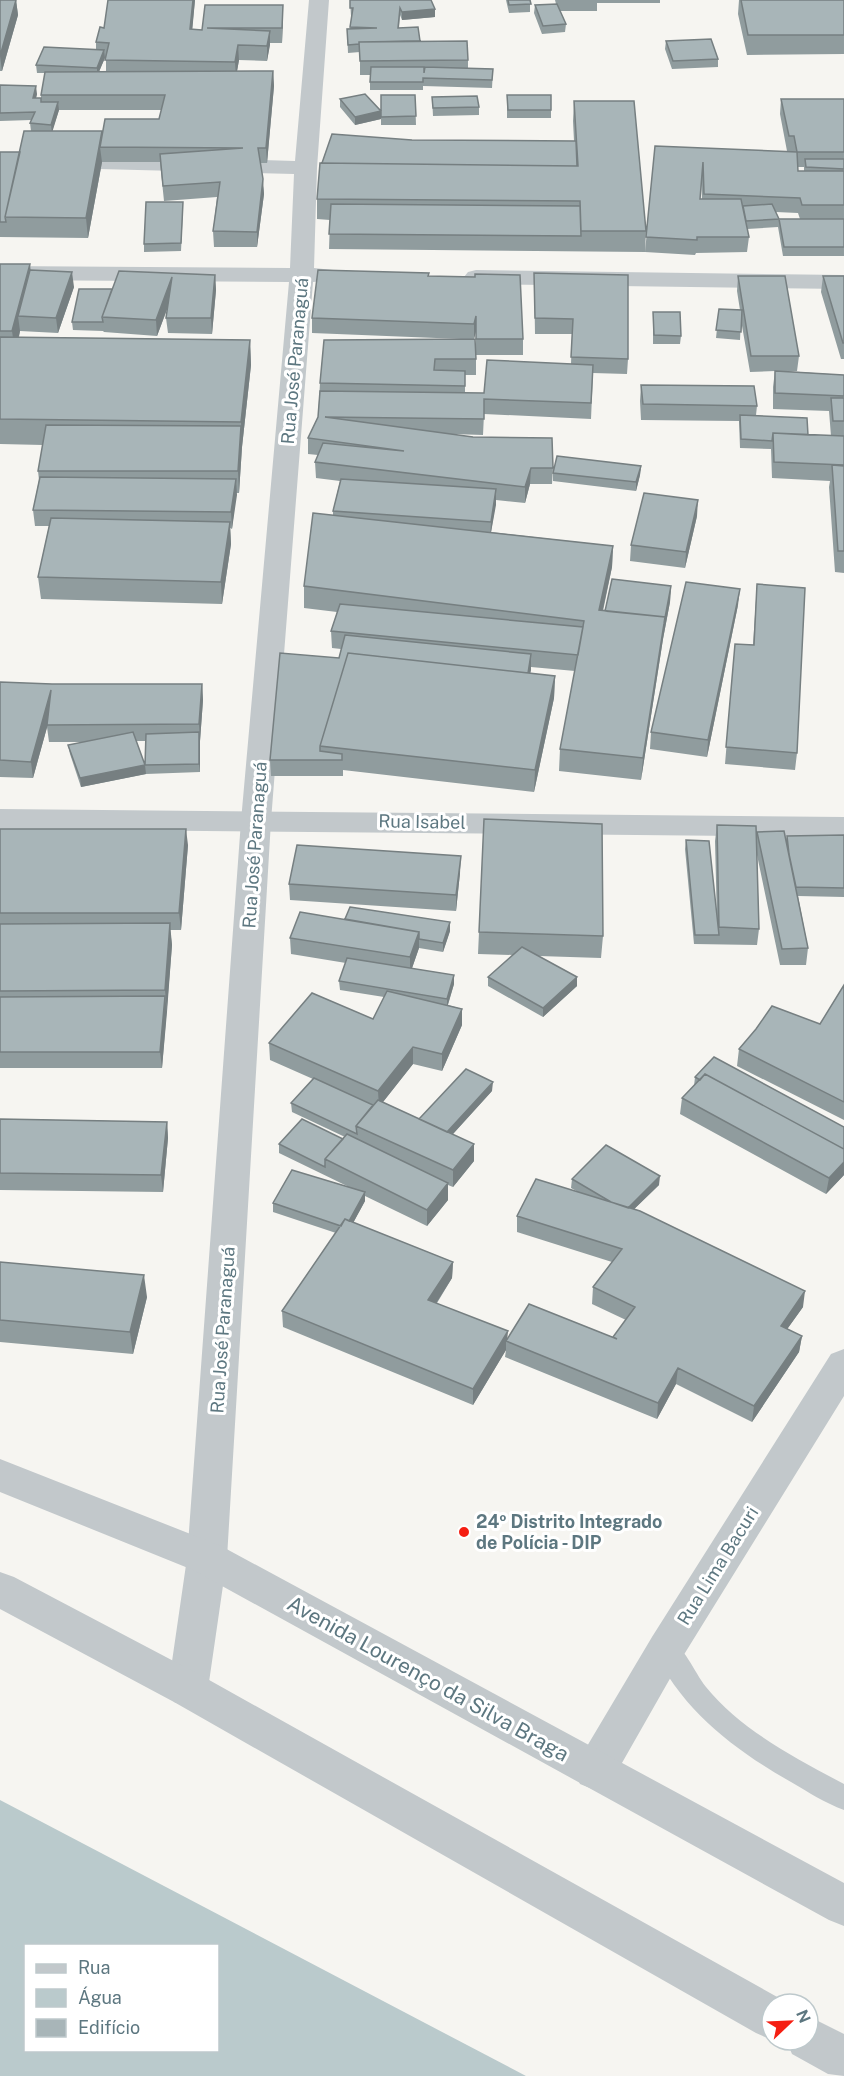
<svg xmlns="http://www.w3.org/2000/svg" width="844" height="2076" viewBox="0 0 844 2076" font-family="'Public Sans',sans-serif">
  <rect width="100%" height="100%" fill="#f6f5f1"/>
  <path fill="#bacacc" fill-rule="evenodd" d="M0 1800 526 2076H0ZM26 1946H218V2050H26Z"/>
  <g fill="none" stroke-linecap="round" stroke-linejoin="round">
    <path fill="#c2c8cb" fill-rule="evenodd" d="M666 1638C684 1644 694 1672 706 1687 741 1730 795 1758 844 1784V1810C825 1803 808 1792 791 1782 733 1749 682 1710 653 1649L657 1641Z"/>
    <path fill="#c2c8cb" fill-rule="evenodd" d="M309 0H329L317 168 314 268 333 270 337 275 333 280 313 282 271 821 227 1558 208 1689 202 1702 188 1707 174 1702 168 1689 187 1558 241 821 289 282 0 280V266L290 268 294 174 59 168 51 166 48 161 51 156 59 154 295 161Z
      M476 270 844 275V289L476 284 468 282 464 277 468 272Z
      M844 1349V1396L680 1661 610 1784 595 1790 580 1784 574 1771 580 1758 652 1637 831 1354Z"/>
    <path fill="#c2c8cb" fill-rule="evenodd" d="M0 809 844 817V837L0 829Z
      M0 1459 221 1546 844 1883V1926L829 1920 193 1570 0 1492Z
      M0 1572 14 1577 202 1676 788 2003 772 2004V2040L756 2033 174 1702 0 1609Z
      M808 2016 844 2034V2076L828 2074 792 2054 786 2040H808Z"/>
  </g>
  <path fill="#909c9e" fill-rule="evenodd" d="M0 0H16L18 15 2 71H0Z
    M108 0H195L192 29 202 30 283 5 282 43H270L267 61 239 60 237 71H273L274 86 267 163H260L264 194 257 247H214L213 231 217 197 164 201 160 162H102L88 238 0 237V152H20L31 131 30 123 31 120 0 121V85L37 94 36 98H41V95L45 73H37L36 65 96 50V42L104 28ZM105 57H106V72H99ZM59 110H162L159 119 102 136V131H52Z
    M350 0H431L435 17 402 20 400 15 399 28 420 41 468 60V68L493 69 492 88 423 86V90H370V75H360V52L348 53 347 29H350L352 16H351Z
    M506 0H530V12L509 13Z
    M555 0H660V3H597V11H560L566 24 565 32 542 34 534 13 535 5 556 4Z
    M739 0H844V54L747 55 738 14Z
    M666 41 718 59V67L672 69 665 49Z
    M415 95 416 125H381V119L355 125 340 107V99L381 111Z
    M507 95 551 110V118H507Z
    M432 97 479 107V115L433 116Z
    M781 99H844V256H783L778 227 747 229 749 237 747 252 696 253 695 255 645 252 655 146 792 152V151H787L780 114ZM798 167H804V171H798ZM701 178 702 199H700ZM776 212 798 213 800 219H779Z
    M574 101 646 231 645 252 329 249 330 220 317 219V199L574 141 573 121Z
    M183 210 181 251 144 252V244Z
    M0 264 30 270 74 287 58 333 20 331 19 337 250 340 251 365 242 447 239 493H236L232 529 230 528 231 544 222 604 41 599 38 577 49 526H35L33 510 39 480 38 471 43 445 0 444Z
    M534 273 628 359 627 374 593 373 591 419 484 414 483 435 452 434 553 468 552 484H530L525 503 496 500 491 532 613 546 612 567 603 611H605L671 586 670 602 663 639 641 780 559 771 560 749 575 671 531 667 530 673 555 676 554 698 534 792 343 770V776H271L270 760 339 658 341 649 332 648 331 631 337 612 304 608V586L333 515V511L340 481 316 478 315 462 318 455 308 454V438L318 417 320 383 461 339 312 333V318L429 276 523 339V355H476V331L474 339 476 359V375H465V393H484L571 364 572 334H535Z
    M215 275 216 290 212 334 168 333 166 318 168 307 157 336 104 332 103 331 73 330 72 322 112 289Z
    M738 276 799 356 797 371H786L844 375V573L835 572 829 487 830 481 772 478 771 449 740 448 739 421 641 420 640 401 641 385 757 406 756 415 808 435 831 436 829 411 773 409V387L775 371 750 372 741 320 740 340 716 338 719 309 740 310 737 291Z
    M823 276H844V359H841L821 292Z
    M653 312 681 336 680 344H653Z
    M641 466 640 475 636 491 553 481V473Z
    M697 516 685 568 630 561 631 545Z
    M757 584 797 753 795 770 725 764 735 644 753 645Z
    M738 605 707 757 650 749 651 732Z
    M0 682 52 684H202L203 700 200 741V772L146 774 81 787 70 754 68 745 87 742H49L47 727 33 778 0 777ZM136 741H146L145 765Z
    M717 825 756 841 757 832 786 840 787 836 844 835V897L798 896 808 948 806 965H780L757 855 759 929 757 945 694 944 685 849 686 840 717 921 715 841Z
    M0 829 188 845 181 930H170L172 945 162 1068H0Z
    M460 873 456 911 290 900 289 884Z
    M345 919 450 922V931L443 952 419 948 412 968 454 984 448 1005 462 1009V1025L442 1071 413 1064 383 1102 419 1119 492 1091 453 1134 474 1161 453 1187 448 1185V1200L427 1226 365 1196V1201L353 1223 453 1262 452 1278 437 1303 508 1339 613 1338 626 1320 592 1304 593 1287 612 1262 517 1232V1216L580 1193 571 1188 572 1179 659 1185 634 1209 803 1307 787 1329 802 1336 799 1352 752 1422 676 1384 657 1419 505 1357 506 1350 473 1405 283 1327 282 1311 336 1233 273 1212V1203L347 1186 279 1153V1144L343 1139 345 1137 292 1112 291 1103 313 1079 270 1060 269 1043 373 1019 384 997 340 990 339 981 346 963 291 954 290 938Z
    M479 932 603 936 601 958 539 956 577 986 543 1017 488 986V977L513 955 478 954Z
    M844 985V1120L737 1066 739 1049 820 1024Z
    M695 1077 844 1127V1175L826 1194 680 1114 682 1098 694 1086Z
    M0 1119 167 1122 168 1138 163 1192 0 1190Z
    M0 1262 147 1297 133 1354 0 1342Z"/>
  <path fill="#767f81" d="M16 0 18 15 2 71 0 56Z
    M193 0H195L191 44 190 29Z
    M283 5V20L282 43V28Z
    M435 9V17L402 20V12Z
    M270 31V45L267 61V46Z
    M238 45 239 60 236 77 235 62Z
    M104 50 105 58 97 76V68Z
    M273 71 274 86 267 163 266 148Z
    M36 86 37 94 34 106 33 98Z
    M58 102 59 110 52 133 51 125Z
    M381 111V119L355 125V117Z
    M102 131 103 147H100L102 162 88 238 86 218Z
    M263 179 264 194 257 247V232Z
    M30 264 32 285 18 316 20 331 15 352 12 331Z
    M72 272 74 287 58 333 56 318Z
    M215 275 216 290 212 334 211 318Z
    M172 277 173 293 157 336 156 320Z
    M476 316V331L474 339V324Z
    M250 340 251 365 242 447 241 422Z
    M241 426 242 447 239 493 238 471Z
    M641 466 640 475 636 491V482Z
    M531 468 530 484 525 503V487Z
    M236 479 237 495 232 529 231 512Z
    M496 489V505L490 538 491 522Z
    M698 500 697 516 685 568 686 552Z
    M230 522 231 544 222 604 221 582Z
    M613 546 612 567 598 632 599 610Z
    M671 586 670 602 663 639 641 780 643 758 665 617Z
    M740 589 738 605 707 757 708 740Z
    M531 654V670L526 695V679Z
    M555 676 554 698 534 792 535 770Z
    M202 684 203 700 200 741 199 724Z
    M51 690 53 706 33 778 31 762Z
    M199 732 200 741V772L199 764Z
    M145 765 146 774 81 787 80 778Z
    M186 829 188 845 181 930 179 913Z
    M461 856 460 873 456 911V895Z
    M450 922V931L443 952V943Z
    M170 923 172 945 167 1012 165 990Z
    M419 932V948L410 974V957Z
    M454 975V984L447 1007V999Z
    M577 977V986L543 1017V1008Z
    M165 996 167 1012 162 1068 160 1052Z
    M462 1009V1025L442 1071V1054Z
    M413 1047V1064L379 1107 378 1091Z
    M493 1082 492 1091 442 1146V1137Z
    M167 1122 168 1138 163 1192 161 1175Z
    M474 1144V1161L453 1187V1170Z
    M844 1162V1175L826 1194 829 1178Z
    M660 1176 659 1185 624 1219 625 1211Z
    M448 1183V1200L427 1226V1210Z
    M365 1192V1201L346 1236V1227Z
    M453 1262 452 1278 428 1316V1300Z
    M144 1275 147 1297 133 1354 130 1332Z
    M805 1291 803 1307 778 1342 781 1326Z
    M508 1331 507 1342 506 1341V1350L473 1405V1389Z
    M802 1336 799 1352 752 1422 754 1406Z
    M678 1368 676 1384 657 1419 658 1403Z"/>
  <path fill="#a8b5b8" stroke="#767f81" stroke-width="1.5" d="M0 0H16L0 56Z
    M108 0H193L190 29 202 30 205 5H283L282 28H207L270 31 267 46 238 45 235 62 105 60 109 43 96 42 100 27 104 28Z
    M350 0H431L435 9 402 12 400 8 398 28 418 27 420 41 359 42V44L348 45 347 29 377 28 350 27 353 8H350Z
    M508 0H530L531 4 509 5Z
    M741 0H844V35H748Z
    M557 4 566 24 543 26 535 5Z
    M711 39 718 59 673 61 666 41Z
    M467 41 468 60 360 61 359 42Z
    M44 47 104 50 97 68 36 65Z
    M371 67H424V73L425 67 493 69 492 80 423 78V82H370Z
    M273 71 266 148H258L263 179 257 232 213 231 220 182 163 186 160 154 243 148 100 147 105 119H159L165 95H41L45 72Z
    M0 85 36 86 33 98H41V102H58L51 125 30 123 35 112 0 113Z
    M365 94 381 111V95H415L416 116 381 117V111L355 117 340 99Z
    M507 95H551V110H508Z
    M477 96 479 107 433 108 432 97Z
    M781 99H844V152H797L794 136H789Z
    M574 101H634L646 231H581L580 201 317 199 320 163 578 166Z
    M24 131H102L86 218 5 217Z
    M332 134 412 140 576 141 577 166 322 163Z
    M655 146 797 152 798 171H844V205H802L800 198 704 194 703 162 700 199H741L749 237H697V240L646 237Z
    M0 152H20L5 217 6 222H0Z
    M805 159H844V169L806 167Z
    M146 202H183L181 243 144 244Z
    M331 204 580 206 581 236 329 234Z
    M772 204 779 219 746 221 743 206Z
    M779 219H844V247H784Z
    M0 264H30L12 331H0Z
    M30 270 72 272 56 318 18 316Z
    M318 270 429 273 428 276 475 277V274L520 275 523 339H476V316L474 324 312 318Z
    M119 271 215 275 211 318H166L172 277 156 320 102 317Z
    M534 273 628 275V359L571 357 573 319 535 318Z
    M738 276H785L799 356H751Z
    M823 276H844V343H843Z
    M79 289H112L102 317 103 322H72Z
    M719 309 742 310 741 332 716 330Z
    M653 312H680L681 336 654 335Z
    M0 337 250 340 241 422 0 419Z
    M475 339 476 359H435L434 370 465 371V386L320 383 324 340Z
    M487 360 593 365 591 403 484 399V419L325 417 473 437 552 438 553 468H531L525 487 315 462 323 443 404 451 308 438 318 417 320 391 484 393Z
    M775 371 844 375V396L775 393Z
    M641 385 754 386 757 406 643 404Z
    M831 398H844V421H833Z
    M740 415 807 418 808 435 773 433 772 441 741 439Z
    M46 425 241 426 238 471H38Z
    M773 433 844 436V465L774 462Z
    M557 456 641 466 636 482 553 473Z
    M832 465 844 466V551H838Z
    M40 477 236 479 231 512 33 510Z
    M341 479 496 489 491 522 333 511Z
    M644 493 698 500 686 552 631 545Z
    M313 513 613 546 599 610 665 617 643 758 560 749 584 621 304 586Z
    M51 518 230 522 221 582 38 577Z
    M612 579 671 586 664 623 665 617 605 611Z
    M686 582 740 589 708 740 651 732Z
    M757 584 805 588 797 753 726 747 735 644 754 645Z
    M340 604 583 627 578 655 331 631Z
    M345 635 531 654 528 673 348 653 320 746V751L342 754V760H270L280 653 339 658Z
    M348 653 555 676 535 770 320 746Z
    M0 682 52 684H202L199 724 47 725 51 690 31 762 0 760Z
    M133 732 145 765 80 778 68 745Z
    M199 732V764L145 765 146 734Z
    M484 819 602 824 603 936 479 932Z
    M717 825 756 826 759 929 719 927Z
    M0 829H186L179 913H0Z
    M784 831 808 948 782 949 757 832Z
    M844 835V888L796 887 789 854 787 836Z
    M686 840 709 841 719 935H695Z
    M297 845 461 856 456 895 289 884Z
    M350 907 450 922 443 943 419 939V932L345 919Z
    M300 912 419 932 410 957 290 938Z
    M170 923 165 990 0 991V924Z
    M522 947 577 977 543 1008 488 977Z
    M347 958 454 975 447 999 339 981Z
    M844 985V1102L739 1049 756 1029 772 1006 820 1024Z
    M387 991 462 1009 442 1054 413 1047 378 1091 269 1043 312 993 373 1019Z
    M165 996 160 1052H0V997Z
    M714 1057 844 1127V1149L705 1074 700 1080 695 1077Z
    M466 1069 493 1082 447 1132 419 1119Z
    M705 1074 844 1149V1162L829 1178 682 1098Z
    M314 1078 373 1105 356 1126 357 1134 291 1103Z
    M378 1100 474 1144 453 1170 356 1126Z
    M0 1119 167 1122 161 1175 0 1173Z
    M302 1119 343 1139 325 1159V1167L279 1144Z
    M347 1134 448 1183 427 1210 325 1159Z
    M606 1145 660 1176 628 1208 611 1202 572 1179Z
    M292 1170 365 1192 349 1221 345 1219 341 1226 273 1203Z
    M536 1179 640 1211 805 1291 781 1326 802 1336 754 1406 678 1368 658 1403 506 1341 529 1304 617 1339 613 1337 635 1307 593 1287 622 1249 517 1216Z
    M345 1219 453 1262 428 1300 508 1331 473 1389 282 1311Z
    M0 1262 144 1275 130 1332 0 1320Z"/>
  <circle fill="#f51e12" stroke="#fff" stroke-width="2" cx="464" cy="1532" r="6"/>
  <g text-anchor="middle" stroke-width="6" stroke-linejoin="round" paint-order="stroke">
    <g font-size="18" fill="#5d7780" stroke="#fff">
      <text transform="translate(295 361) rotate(-85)" y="6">Rua José Paranaguá</text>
      <text transform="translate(422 822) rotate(1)" y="6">Rua Isabel</text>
      <text transform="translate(255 845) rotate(-86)" y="6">Rua José Paranaguá</text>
      <text transform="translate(223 1330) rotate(-86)" y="6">Rua José Paranaguá</text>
      <text transform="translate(718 1566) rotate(-58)" y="6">Rua Lima Bacuri</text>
    </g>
    <g font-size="18" font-weight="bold" fill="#5d7780" stroke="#fff" text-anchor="start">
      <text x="476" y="1528">24º Distrito Integrado<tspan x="476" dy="21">de Polícia - DIP</tspan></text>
    </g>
    <g font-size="21" fill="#5d7780" stroke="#fff">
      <text transform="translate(428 1679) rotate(29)" y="7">Avenida Lourenço da Silva Braga</text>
    </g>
  </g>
  <rect x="24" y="1944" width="195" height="108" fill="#ffffff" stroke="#bec9cc" stroke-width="1.5"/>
  <rect x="36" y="1964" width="30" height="9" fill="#c2c8cb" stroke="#bec9cc" stroke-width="1.5"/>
  <text x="78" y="1974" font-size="18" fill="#5d7780">Rua</text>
  <rect x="36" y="1989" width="30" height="18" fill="#bacacc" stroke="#bec9cc" stroke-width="1.5"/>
  <text x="78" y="2004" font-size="18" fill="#5d7780">Água</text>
  <rect x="36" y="2019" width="30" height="18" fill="#a8b5b8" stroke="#bec9cc" stroke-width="1.5"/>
  <text x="78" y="2034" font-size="18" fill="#5d7780">Edifício</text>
  <g transform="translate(790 2022) rotate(67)"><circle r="28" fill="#ffffff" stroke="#bec9cc" stroke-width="1.5"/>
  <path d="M0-4.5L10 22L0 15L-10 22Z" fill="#f51e12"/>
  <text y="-9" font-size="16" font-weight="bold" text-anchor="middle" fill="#5d7780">N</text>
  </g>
</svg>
